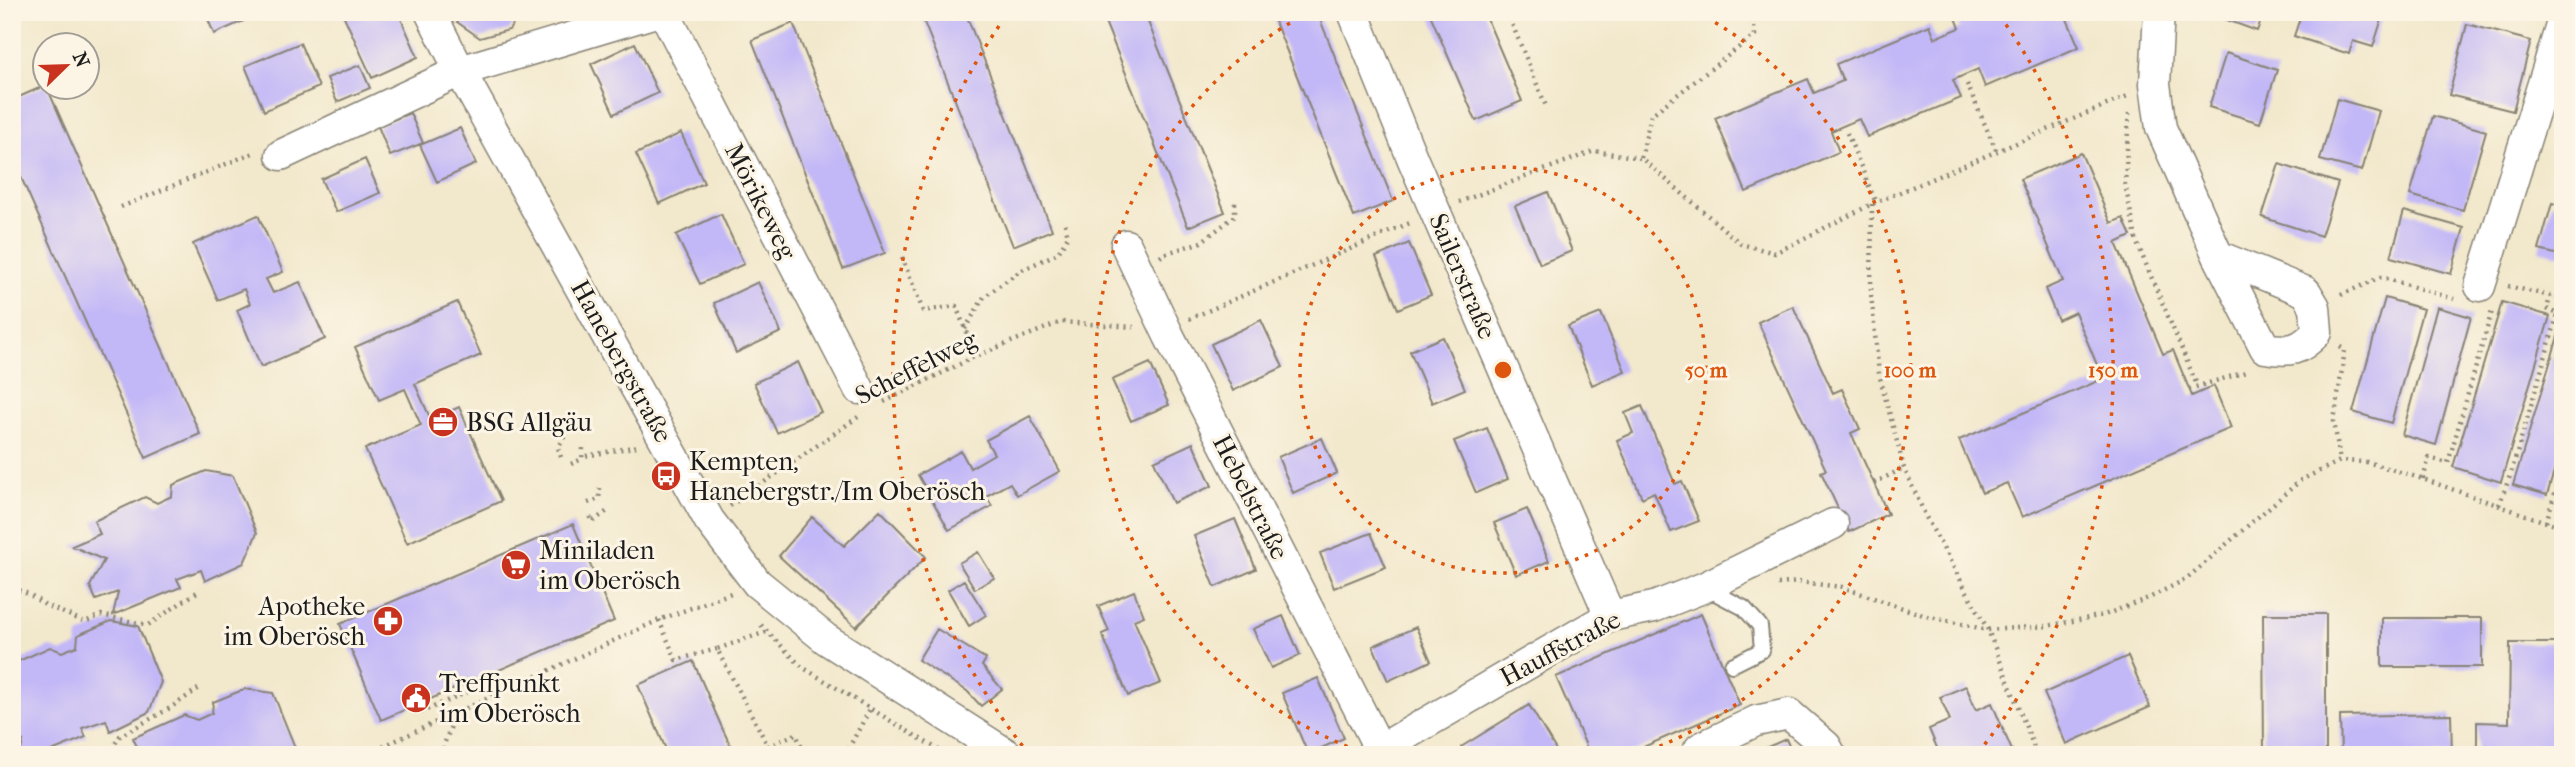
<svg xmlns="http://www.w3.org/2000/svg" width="2575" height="767" viewBox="0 0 2575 767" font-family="'IM FELL French Canon',serif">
  <rect width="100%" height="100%" fill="#fcf5e5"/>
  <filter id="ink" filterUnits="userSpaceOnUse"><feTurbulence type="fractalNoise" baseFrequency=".0143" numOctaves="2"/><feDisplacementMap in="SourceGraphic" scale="14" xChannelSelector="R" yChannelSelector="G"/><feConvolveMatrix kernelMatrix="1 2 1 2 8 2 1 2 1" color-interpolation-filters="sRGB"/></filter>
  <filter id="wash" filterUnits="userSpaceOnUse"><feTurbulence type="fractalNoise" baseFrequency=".00686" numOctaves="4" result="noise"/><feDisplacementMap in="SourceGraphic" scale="28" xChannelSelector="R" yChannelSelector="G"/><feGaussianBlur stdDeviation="1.57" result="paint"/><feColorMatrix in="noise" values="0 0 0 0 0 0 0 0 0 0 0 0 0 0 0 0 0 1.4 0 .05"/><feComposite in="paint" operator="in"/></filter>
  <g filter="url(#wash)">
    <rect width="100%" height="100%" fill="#f2e8cc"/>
    <g id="blocks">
      <path fill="#c2b7f7" d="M205 12H264L214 34Z
        M342 12H398L418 57 372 78Z
        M464 12H522L509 30 480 38 457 22Z
        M920 12H965L1052 230 1013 246Z
        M1101 12H1144L1225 212 1188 227Z
        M1271 12H1317L1393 201 1354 217Z
        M1429 12H1484L1522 101 1476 121Z
        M1956 12H2064L2079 47 1985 87 1978 69 1953 80 1961 98 1867 137 1859 119 1831 131 1839 152 1746 192 1715 118 1808 79 1814 93 1843 81 1836 64 1930 25 1935 38 1960 28 1954 13Z
        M2205 12H2264L2257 31Z
        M2302 12H2384L2373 47 2353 41 2349 54 2294 36Z
        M793 23 885 253 843 269 752 40Z
        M2467 24 2531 41 2513 111 2449 95Z
        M300 43 319 87 264 111 245 66Z
        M635 43 658 93 614 114 591 64Z
        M2226 53 2277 70 2260 123 2209 107Z
        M360 65 370 88 337 102 327 78Z
        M46 85 200 434 146 458 12 157V100Z
        M2337 99 2379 111 2362 171 2320 160Z
        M410 113 423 143 390 156 378 126Z
        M2433 116 2486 131 2463 210 2410 195Z
        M460 128 476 164 437 182 420 145Z
        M681 133 704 183 659 204 636 154Z
        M2081 153 2111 223 2123 218 2131 236 2116 243 2163 354 2173 350 2192 396 2214 386 2231 428 2022 517 2007 483 1982 493 1959 440 2103 379 2075 312 2058 320 2045 289 2063 281 2020 179Z
        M365 159 380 193 336 212 321 179Z
        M2279 164 2338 183 2321 236 2262 217Z
        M1548 192 1572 251 1540 264 1515 206Z
        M2552 203 2563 206V256L2539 250Z
        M2404 211 2464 228 2451 274 2391 257Z
        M721 214 744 264 700 284 676 235Z
        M258 215 283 272 266 279 273 293 300 282 325 339 261 367 237 310 250 304 244 289 218 300 193 244Z
        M1409 243 1431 295 1398 309 1376 257Z
        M758 282 781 332 736 353 714 303Z
        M2385 298 2423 309 2391 423 2353 412Z
        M457 302 481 355 415 384 431 420 459 407 501 501 407 543 365 449 421 425 405 389 379 400 355 347Z
        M2502 302 2550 316 2501 482 2453 467Z
        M1793 306 1833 393 1842 389 1860 429 1851 433 1888 514 1849 532 1821 472 1826 470 1758 322Z
        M2437 307 2471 317 2436 445 2402 435Z
        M1601 313 1625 371 1592 385 1568 326Z
        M1261 320 1283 367 1233 391 1211 344Z
        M2563 320V442L2547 495 2513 485Z
        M1443 337 1465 389 1432 403 1410 351Z
        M798 362 821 412 777 433 754 383Z
        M1150 363 1169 405 1131 421 1112 380Z
        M1642 406 1675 484 1682 481 1699 521 1671 532 1654 492 1642 498 1617 440 1633 433 1625 413Z
        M1030 416 1060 471 1017 495 1010 483 986 496 992 506 949 530 918 475 961 451 970 468 994 454 986 440Z
        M1487 428 1508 479 1476 493 1454 441Z
        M1322 438 1337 473 1293 493 1278 457Z
        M1193 443 1212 486 1173 503 1154 461Z
        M206 471 233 476 257 533 244 563 205 581 201 570 177 579 181 587 113 615 118 592 96 600 90 586 104 560 72 546 100 534 94 521 145 497 157 503 172 496 173 485Z
        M1527 509 1549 561 1516 575 1494 523Z
        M880 510 926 557 856 627 779 556 812 517 844 546Z
        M1235 519 1256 569 1215 587 1194 536Z
        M573 524 614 621 381 720 340 624Z
        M1371 533 1386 567 1334 588 1320 553Z
        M978 552 994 578 975 589 959 563Z
        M964 580 986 615 969 626 948 590Z
        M1134 591 1144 616 1134 620 1161 683 1128 696 1102 634 1109 631 1098 606Z
        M1701 614 1740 705 1625 755H1590L1556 677Z
        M2263 614H2326V755H2264Z
        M1283 616 1300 655 1271 668 1253 629Z
        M2382 618H2482V667H2382Z
        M111 621 138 626 161 682 149 712 110 731 106 720 82 728 86 737 42 755H20L23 741 12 745V664L50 647 62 652 77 646 78 635Z
        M1416 627 1431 661 1388 681 1373 646Z
        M937 629 986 659 982 666 1002 689 981 706 967 691 918 660Z
        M2510 643H2563V755H2477V722L2509 723Z
        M2128 656 2150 707 2066 744 2044 693Z
        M693 661 723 730 735 755 668 754 638 685Z
        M1318 678 1344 738 1308 754 1282 693Z
        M1966 686 1976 710 1992 703 2013 753 2009 755H1940L1929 729 1950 720 1940 697Z
        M245 689 273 693 296 750 294 755H130L139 751 133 738 184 715 197 720 212 713 213 702Z
        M1529 705 1559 755H1465L1461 747Z
        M2451 714 2452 755H2341L2340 716Z
        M1786 739 1793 755H1749Z"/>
    </g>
  </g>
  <g filter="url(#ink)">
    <use href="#blocks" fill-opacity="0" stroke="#878274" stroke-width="2"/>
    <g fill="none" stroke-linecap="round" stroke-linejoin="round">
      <g stroke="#878274" stroke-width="18">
        <path id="service" d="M1706 588 1744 608 1760 626 1762 650 1732 665"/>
      </g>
      <g stroke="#878274" stroke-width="33">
        <path id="minor" d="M430 12 460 71 709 520 757 583 826 639 1008 755
          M664 12 859 389
          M1353 12 1413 160 1610 616
          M2159 12 2155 84 2161 128 2218 256 2265 348C2290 352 2300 351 2317 332L2315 307 2306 292 2218 256
          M281 155 460 71 656 12
          M1126 245 1169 336 1379 748
          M2480 286 2563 19
          M1371 755 1610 616 1654 607 1705 587 1833 524
          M1696 755 1700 748 1756 721 1789 714 1826 746 1831 755"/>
      </g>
      <path stroke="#878274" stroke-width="4.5" stroke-dasharray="2 5" stroke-linecap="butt" d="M1507 12 1546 106
        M1967 84 1997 152
        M2129 113 2125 184 2137 243 2197 385
        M1847 133 1876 203
        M1641 158 1651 115 1755 35 1753 12
        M1459 202 1594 151 1641 158 1741 244 1775 253 1872 204 2130 95
        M1872 204 1871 294 1879 374 1904 468 1927 519 1988 630 2037 755
        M121 207 253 153
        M902 257 923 311 956 306 976 356
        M1160 257 1164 254 1201 242 1235 216V198
        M2508 286 2563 299
        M2341 295 2381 277 2454 299
        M1189 319 1412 222
        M965 329 984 297 1020 271 1058 253 1068 236 1064 220
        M2340 347 2345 350 2334 421 2340 461
        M2189 389 2249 371
        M884 402 976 356 1061 322 1134 327
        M586 456 638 446
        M561 457 558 448 573 424
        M571 464 582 459 583 448
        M2423 479 2429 458 2448 463 2492 311
        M1874 483 1904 468
        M588 503 599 499 600 488
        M2499 505 2511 473 2558 314 2547 309 2550 297
        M730 506 858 417
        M590 517 592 522 609 510
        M2546 522 2563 467
        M1778 584 1799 582 1842 587 1926 616 1988 630 2047 626 2104 615 2151 597 2186 579 2301 480 2340 461 2367 462 2423 479 2563 528
        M12 588 29 594 45 605 85 622 101 615 148 625 200 590
        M659 620 676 660 717 649
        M761 625 802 667 947 755
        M766 632 717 649 768 746 796 734 805 755
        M419 704 422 712 488 683 493 696
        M108 755 120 736 170 708 201 687
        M364 755 659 620 731 593
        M440 755 456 713
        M845 755 870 709
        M2165 755 2173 751 2174 755"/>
      <use href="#service" stroke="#fff" stroke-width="14"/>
      <use href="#minor" stroke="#fff" stroke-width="30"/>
    </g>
  </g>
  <g fill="none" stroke="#de560d" stroke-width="3.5" stroke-dasharray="3.5 7">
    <circle cx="1503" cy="370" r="203"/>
    <path d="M1367 754A407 407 0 0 1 1309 12M1697 12A407 407 0 0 1 1639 754"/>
    <path d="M1029 754A610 610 0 0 1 1006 16M2000 16A610 610 0 0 1 1977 754"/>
  </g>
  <defs>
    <g id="office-disc" transform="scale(1.575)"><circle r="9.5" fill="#c8321e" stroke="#fcf5e5"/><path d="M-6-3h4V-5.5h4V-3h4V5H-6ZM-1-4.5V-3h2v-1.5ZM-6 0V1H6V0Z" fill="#fff"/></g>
    <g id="bus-disc" transform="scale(1.575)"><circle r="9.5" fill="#c8321e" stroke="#fcf5e5"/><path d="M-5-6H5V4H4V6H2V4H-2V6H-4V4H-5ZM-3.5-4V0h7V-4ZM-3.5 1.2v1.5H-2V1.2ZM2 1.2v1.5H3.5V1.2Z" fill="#fff"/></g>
    <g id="supermarket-disc" transform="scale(1.575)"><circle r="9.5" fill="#c8321e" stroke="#fcf5e5"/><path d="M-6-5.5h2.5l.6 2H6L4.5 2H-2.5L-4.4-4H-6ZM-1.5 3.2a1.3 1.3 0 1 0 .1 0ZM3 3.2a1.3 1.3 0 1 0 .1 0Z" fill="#fff"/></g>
    <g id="pharmacy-disc" transform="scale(1.575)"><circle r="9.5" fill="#c8321e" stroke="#fcf5e5"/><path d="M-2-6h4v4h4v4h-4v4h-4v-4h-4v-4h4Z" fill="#fff"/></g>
    <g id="civic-disc" transform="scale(1.575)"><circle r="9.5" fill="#c8321e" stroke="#fcf5e5"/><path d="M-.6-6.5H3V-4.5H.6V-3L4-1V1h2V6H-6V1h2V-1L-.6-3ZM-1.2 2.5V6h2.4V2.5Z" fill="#fff"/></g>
  </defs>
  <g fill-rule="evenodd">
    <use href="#office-disc" x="443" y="422"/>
    <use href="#bus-disc" x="666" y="476"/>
    <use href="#supermarket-disc" x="516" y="565"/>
    <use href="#pharmacy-disc" x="388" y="621"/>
    <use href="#civic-disc" x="416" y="698"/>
  </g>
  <g text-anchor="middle" stroke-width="6" stroke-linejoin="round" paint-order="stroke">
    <g font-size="26" fill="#1c1c1c" stroke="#fcf5e5">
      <text transform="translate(761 201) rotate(63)" y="9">Mörikeweg</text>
      <text transform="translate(1463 276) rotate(67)" y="9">Sailerstraße</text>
      <text transform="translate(622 361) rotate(61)" y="9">Hanebergstraße</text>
      <text transform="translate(916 367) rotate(-27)" y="9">Scheffelweg</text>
      <text transform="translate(1251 497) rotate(63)" y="9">Hebelstraße</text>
      <text transform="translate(1560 648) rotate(-28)" y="9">Hauffstraße</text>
    </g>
    <g font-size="26" fill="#1c1c1c" stroke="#fcf5e5" text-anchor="start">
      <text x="466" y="431">BSG Allgäu</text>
      <text x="689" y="470">Kempten,<tspan x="689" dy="30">Hanebergstr./Im Oberösch</tspan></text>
      <text x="539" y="559">Miniladen<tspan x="539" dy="30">im Oberösch</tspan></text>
      <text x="365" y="615" text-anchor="end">Apotheke<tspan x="365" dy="30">im Oberösch</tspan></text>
      <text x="439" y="692">Treffpunkt<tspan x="439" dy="30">im Oberösch</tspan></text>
    </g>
  </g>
  <circle cx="1503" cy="370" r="10" fill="#de560d" stroke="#fcf5e5" stroke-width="3.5"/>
  <g font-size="21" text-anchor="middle" font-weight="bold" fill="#de560d" stroke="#fcf5e5" stroke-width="6" stroke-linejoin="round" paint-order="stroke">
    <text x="1706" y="377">50 m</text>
    <text x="1910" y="377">100 m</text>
    <text x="2113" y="377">150 m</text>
  </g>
  <rect width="2575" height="767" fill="none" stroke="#fcf5e5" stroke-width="42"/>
  <g transform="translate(66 66) rotate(67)"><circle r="33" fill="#fcf5e5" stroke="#a29e95" stroke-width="2"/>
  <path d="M0-5L12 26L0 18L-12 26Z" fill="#c8321e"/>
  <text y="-10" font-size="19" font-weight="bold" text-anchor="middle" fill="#1c1c1c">N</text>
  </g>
</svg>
